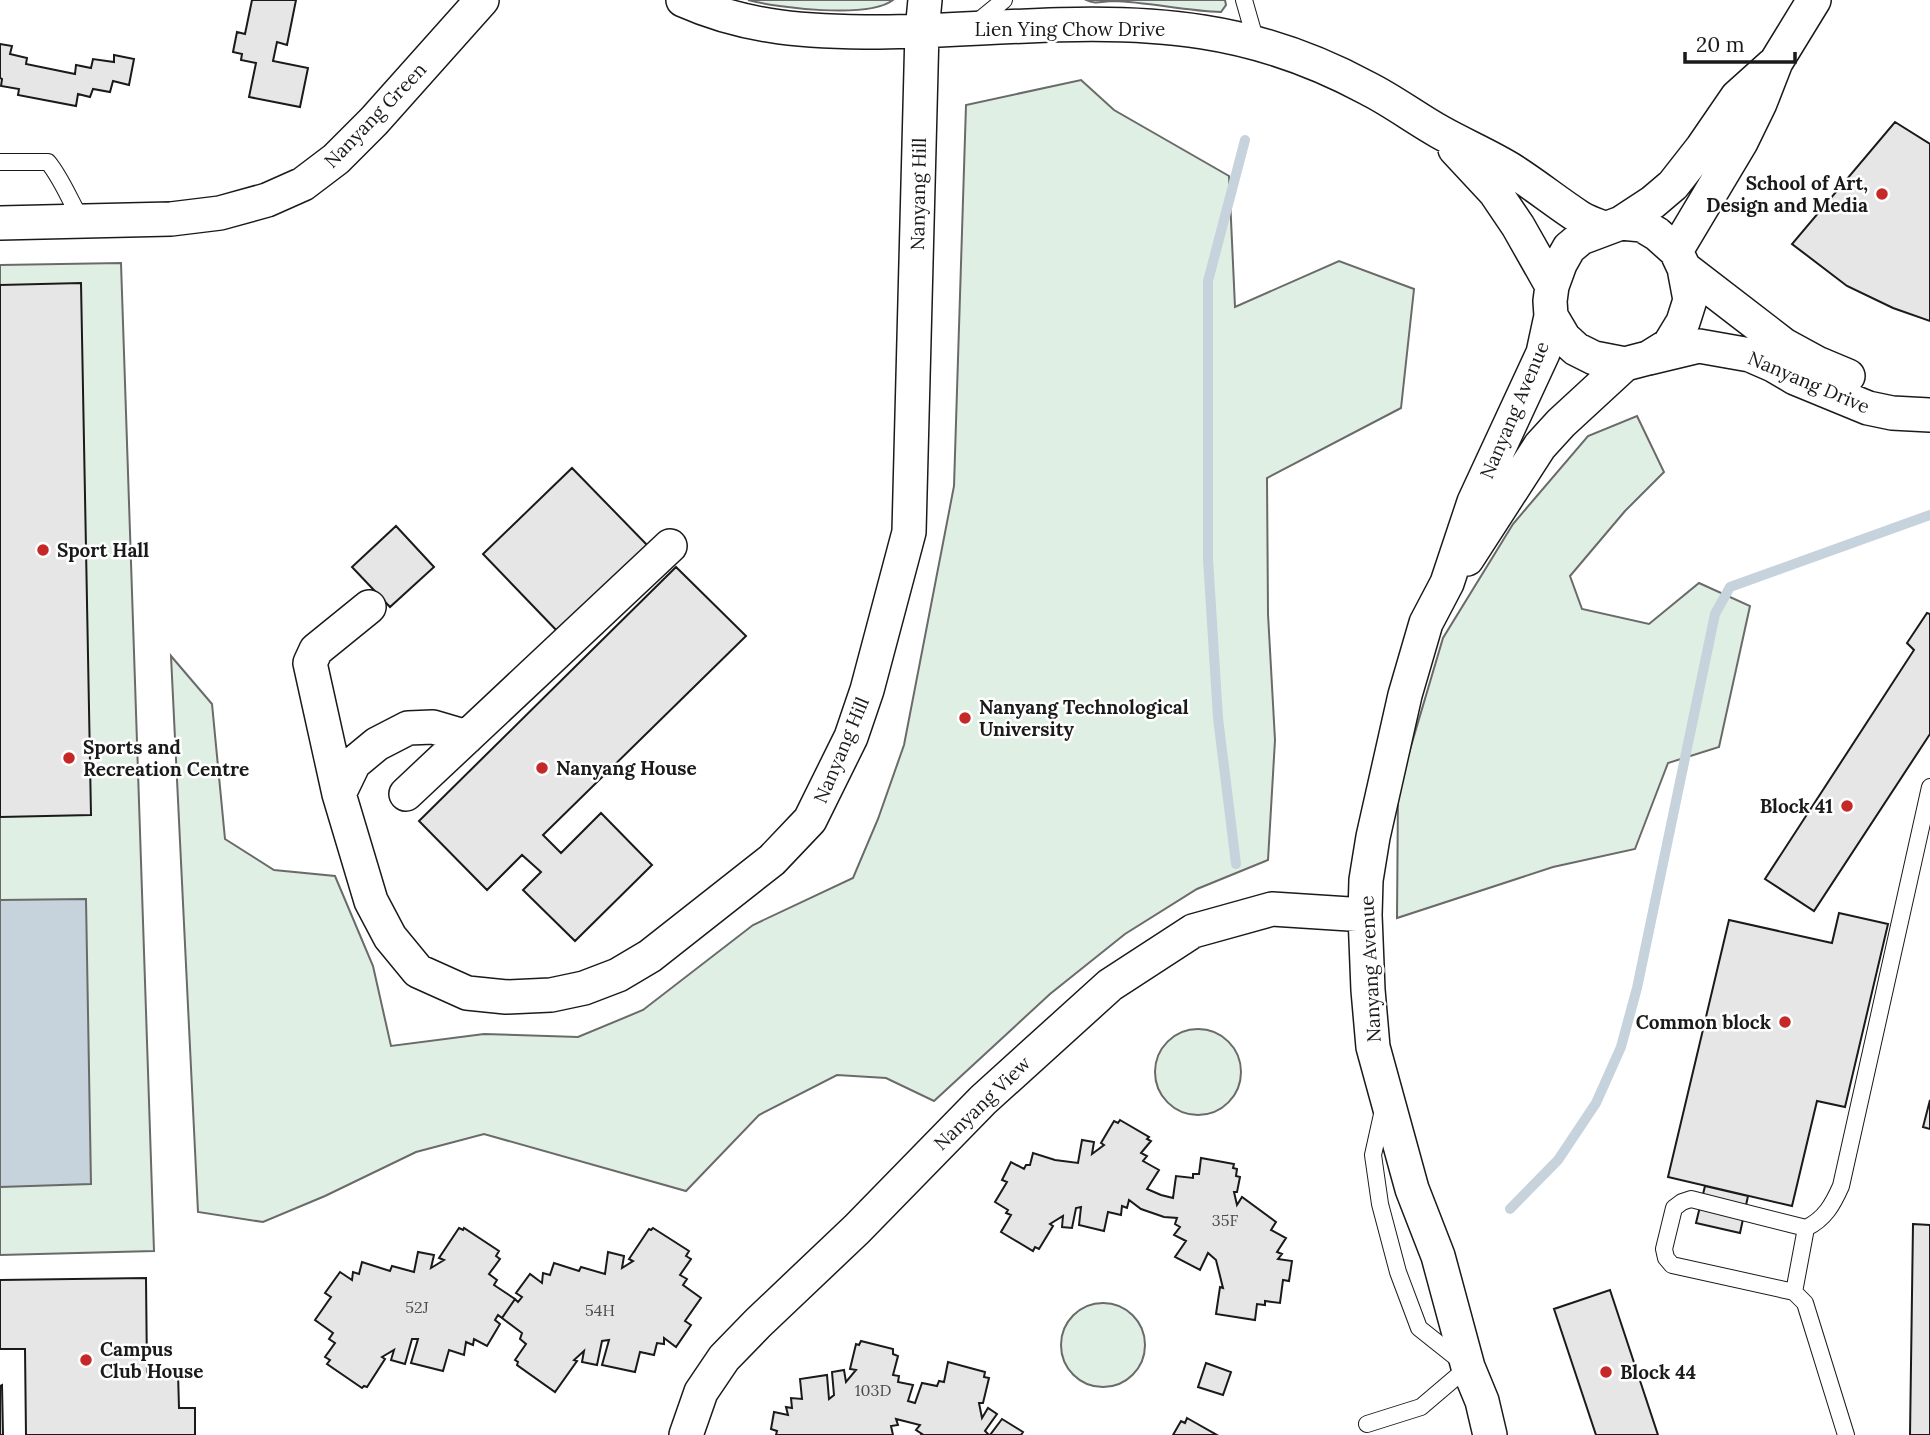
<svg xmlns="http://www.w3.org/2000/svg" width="1930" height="1435" viewBox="0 0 1930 1435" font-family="Lora,serif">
  <rect width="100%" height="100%" fill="#fff"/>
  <path fill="#e0efe3" stroke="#6a6a6a" stroke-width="2" d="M748 0H893C869 19 777 8 748 0Z
    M1086 0H1225L1226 5 1221 12C1185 11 1149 2 1113 1 1103 1 1095 5 1086 0Z
    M1081 80 1114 110 1229 176 1235 307 1339 261 1414 289 1401 408 1267 478 1268 614 1275 740 1268 860 1197 889 1125 934 1050 994 934 1101 886 1078 837 1075 759 1115 686 1191 484 1134 416 1152 325 1196 263 1222 198 1212 171 656 212 704 225 839 274 870 335 876 373 966 391 1046 484 1034 578 1037 643 1010 753 925 853 878 878 819 904 745 954 486 966 105Z
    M121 263 154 1251 0 1255V265Z
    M1637 416 1664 472 1625 511 1570 576 1582 609 1649 624 1699 583 1750 606 1719 747 1668 763 1635 849 1553 867 1397 918 1398 790 1443 638 1513 524 1588 436Z
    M1155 1072a43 43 0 1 1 86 0a43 43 0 1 1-86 0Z
    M1061 1345a42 42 0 1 1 84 0a42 42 0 1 1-84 0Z"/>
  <path fill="#c6d2dc" stroke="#6a6a6a" stroke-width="2" d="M86 899 91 1184 0 1187V900Z"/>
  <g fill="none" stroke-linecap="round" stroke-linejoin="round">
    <path stroke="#c6d2dc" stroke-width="10" d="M1236 864 1218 718 1208 559V281L1245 140
      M1510 1209 1558 1160 1596 1103 1621 1047 1637 988 1715 614 1730 587 1930 515"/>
  </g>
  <path fill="#e6e6e6" stroke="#1a1a1a" stroke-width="2" d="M252 0H296L287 45 277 42 273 61 308 68 300 107 249 97 256 63 241 60 242 54 233 52 237 32 245 34Z
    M0 44 12 46 10 54 27 58 26 64 75 74 76 65 91 68 93 59 114 62V55L134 59 129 85 113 81 110 92 93 89 90 97 78 94 76 106 18 95 19 89 1 86 2 79 0 78Z
    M1895 122 1930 144V321L1893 308 1847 286 1792 244Z
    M81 283 91 815 0 817V285Z
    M572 468 650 548 560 634 483 554Z
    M396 526 434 567 390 607 352 567Z
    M676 567 746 636 543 835 561 853 601 813 652 865 575 941 523 890 541 872 522 855 487 890 419 821Z
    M1927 613 1930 614V734L1814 911 1765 879 1914 650 1907 643Z
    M1839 913 1888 924 1845 1107 1817 1101 1792 1206 1668 1177 1729 920 1832 943Z
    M1930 1100V1129L1923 1127Z
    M1120 1120 1149 1137 1147 1139 1151 1141 1141 1153 1147 1156 1143 1161 1159 1170 1147 1189 1161 1195 1173 1198 1176 1176 1193 1178V1174H1199L1201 1158 1234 1164 1233 1168 1237 1169 1236 1176 1240 1177 1237 1192H1234L1237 1205 1242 1197 1276 1222 1271 1230 1286 1238 1277 1252 1282 1254 1278 1259 1292 1261 1289 1281 1283 1280 1280 1303 1265 1301V1305L1257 1304 1255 1320 1216 1314 1220 1287 1223 1288 1216 1260 1208 1253 1200 1270 1175 1257 1186 1241 1174 1235 1180 1227 1175 1224 1177 1218 1164 1217 1141 1209 1129 1200 1127 1208 1122 1206 1121 1215 1108 1212 1104 1231 1079 1225 1081 1207 1076 1208 1072 1228 1062 1227 1063 1216 1050 1224 1053 1226 1039 1249 1035 1247 1033 1251 1001 1232 1011 1215 1006 1213 1008 1210 995 1202 1007 1182 1002 1180 1011 1162 1024 1169 1026 1165H1030L1033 1153 1055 1160 1078 1163 1082 1140 1094 1142 1092 1154 1104 1145 1101 1143 1114 1121 1118 1123Z
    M1705 1186 1748 1196 1740 1233 1696 1223Z
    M1913 1224 1930 1225V1435H1910Z
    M459 1228 463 1230 464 1228 499 1251 496 1256 500 1259 489 1274 497 1280 494 1285 515 1299 502 1318 498 1315 495 1320 500 1324 487 1346 474 1339 473 1345 466 1342 464 1355 449 1350 443 1371 411 1363 418 1339H412L405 1364 391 1360 394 1350 382 1357 385 1359 367 1387 364 1386 362 1388 327 1364 330 1360 325 1357 335 1343 329 1339 333 1333 315 1320 331 1297 325 1293 340 1272 352 1280 353 1272 359 1274 362 1262 390 1271 392 1266 414 1272 418 1252 434 1255 431 1268 444 1260 439 1258Z
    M653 1228 689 1251 686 1256 691 1259 680 1275 687 1279 683 1285 701 1298 685 1321 691 1325 676 1347 664 1338V1344L657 1343 654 1355 640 1352 635 1372 602 1365 609 1340 602 1341 597 1365 582 1362 584 1351 574 1360 577 1361 555 1392 517 1365 518 1362 515 1360 526 1344 520 1339 522 1333 502 1318 515 1299 518 1302 522 1297 516 1293 530 1274 542 1283 543 1273 550 1275 554 1263 579 1271 581 1267 605 1274 608 1252 624 1256 622 1268 633 1261 629 1259 649 1229 651 1230Z
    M146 1278 147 1372H178L179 1408H195V1435H26L25 1349H0V1280Z
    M1610 1290 1658 1435H1596L1554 1309Z
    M861 1341 893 1349V1354L898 1356 893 1375 899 1376 898 1382 913 1385 908 1401 915 1403 922 1383 937 1386 939 1381 944 1382 948 1362 985 1372 984 1377 989 1378 983 1403H979L982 1418 988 1408 997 1414 985 1431 989 1435H921L922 1434 916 1430 920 1425 896 1419 898 1425 891 1426 893 1435H776L777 1431 771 1429 774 1412 788 1415 786 1407 792 1408 791 1398 802 1399 800 1379 827 1375 829 1399 834 1395 832 1372 844 1370 846 1382 856 1370 850 1369 856 1344 859 1345Z
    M1206 1363 1231 1372 1223 1395 1198 1387Z
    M2 1385 3 1435H0V1386Z
    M1187 1418 1217 1435H1173L1181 1421 1185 1423Z
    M1002 1419 1023 1432 1021 1435H990Z"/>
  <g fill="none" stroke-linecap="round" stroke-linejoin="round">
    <g stroke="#1a1a1a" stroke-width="18">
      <path id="lane" d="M1244 0 1256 42
        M976 23 1004 0
        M0 162H48C62 179 70 201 82 221
        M1794 1292 1806 1228
        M1367 1424 1421 1407 1468 1367 1419 1328 1398 1272 1380 1204 1373 1155 1383 1110
        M1846 1435 1805 1303 1794 1292 1672 1265 1666 1258 1664 1249 1674 1208 1682 1202 1691 1199 1806 1228C1825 1219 1833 1204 1841 1186L1930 787"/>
    </g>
    <g stroke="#1a1a1a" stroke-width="36">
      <path id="street" d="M683 0C748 29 810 32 880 32 987 31 1096 15 1203 32 1261 41 1315 60 1367 88 1393 101 1415 118 1440 132 1463 145 1487 155 1510 169 1534 184 1556 202 1579 217 1587 222 1596 225 1604 228
        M1455 149 1495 192 1518 226 1552 286
        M0 223 171 219 220 213 267 200 303 184 336 159 374 121 482 0
        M1676 251 1741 142 1760 103 1776 62 1814 0
        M1684 268 1784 345 1817 363 1848 376
        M1551 316 1564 338 1576 349 1594 358 1625 364 1648 358 1669 345 1683 322 1690 300 1684 268 1676 251 1657 234 1642 225 1621 223
        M1649 358 1699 346 1750 355 1773 365 1795 378 1868 408 1892 413 1930 415
        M1467 559 1540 446 1561 423 1625 364
        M369 607 316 650 310 663 339 794 371 901 390 937 418 971 467 993 506 997 551 995 584 988 618 975 650 956 772 860 810 820 851 737 867 690 909 532 922 31 925 0
        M339 794 354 763 377 744 408 728 433 727 467 737
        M406 794 670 546
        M686 1435 701 1392 724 1358 758 1323 857 1229 983 1100 1110 985 1193 931 1272 909 1365 915
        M1490 1435 1482 1401 1468 1367 1438 1256 1412 1189 1373 1047 1368 990 1365 915 1366 880 1373 837 1405 695 1426 623 1447 583 1474 502 1543 353 1551 316 1550 301 1552 286 1560 264 1569 248 1581 238 1621 223 1653 202 1673 185 1702 148 1737 97 1776 62"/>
    </g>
    <use href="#lane" stroke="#fff" stroke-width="16"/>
    <use href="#street" stroke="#fff" stroke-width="33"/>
  </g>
  <g fill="#c62828" stroke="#fff" stroke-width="2.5">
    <circle cx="1882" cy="194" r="7"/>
    <circle cx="43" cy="550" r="7"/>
    <circle cx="965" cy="718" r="7"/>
    <circle cx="69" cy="758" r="7"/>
    <circle cx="542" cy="768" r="7"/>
    <circle cx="1847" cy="806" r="7"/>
    <circle cx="1785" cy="1022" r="7"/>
    <circle cx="86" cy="1360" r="7"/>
    <circle cx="1606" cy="1372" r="7"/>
  </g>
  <g text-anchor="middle" stroke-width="5" stroke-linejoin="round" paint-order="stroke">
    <g font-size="16" fill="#4d4d4d">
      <text x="1225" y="1226">35F</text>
      <text x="417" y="1313">52J</text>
      <text x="600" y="1316">54H</text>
      <text x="873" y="1396">103D</text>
    </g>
    <g font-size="19" fill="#1a1a1a" stroke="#fff">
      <text x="1070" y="36">Lien Ying Chow Drive</text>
      <text transform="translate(375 115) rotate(-46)" y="7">Nanyang Green</text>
      <text transform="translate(918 194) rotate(-89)" y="7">Nanyang Hill</text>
      <text transform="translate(1809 382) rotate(23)" y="7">Nanyang Drive</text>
      <text transform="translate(1514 410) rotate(-67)" y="7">Nanyang Avenue</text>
      <text transform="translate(841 750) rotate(-67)" y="7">Nanyang Hill</text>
      <text transform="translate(1370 969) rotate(-93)" y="7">Nanyang Avenue</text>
      <text transform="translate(982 1103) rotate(-44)" y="7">Nanyang View</text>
    </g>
    <g font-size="19" font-weight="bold" fill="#1a1a1a" stroke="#fff" text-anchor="start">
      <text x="1868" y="190" text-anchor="end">School of Art,<tspan x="1868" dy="22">Design and Media</tspan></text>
      <text x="57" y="557">Sport Hall</text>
      <text x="979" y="714">Nanyang Technological<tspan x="979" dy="22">University</tspan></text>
      <text x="83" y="754">Sports and<tspan x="83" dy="22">Recreation Centre</tspan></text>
      <text x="556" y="775">Nanyang House</text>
      <text x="1833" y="813" text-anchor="end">Block 41</text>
      <text x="1771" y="1029" text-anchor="end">Common block</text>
      <text x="100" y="1356">Campus<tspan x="100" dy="22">Club House</tspan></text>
      <text x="1620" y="1379">Block 44</text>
    </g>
  </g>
  <path d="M1685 52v10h110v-10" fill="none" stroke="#1a1a1a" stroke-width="3.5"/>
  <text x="1696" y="52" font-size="21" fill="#1a1a1a" stroke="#ffffff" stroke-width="5" paint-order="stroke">20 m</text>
</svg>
